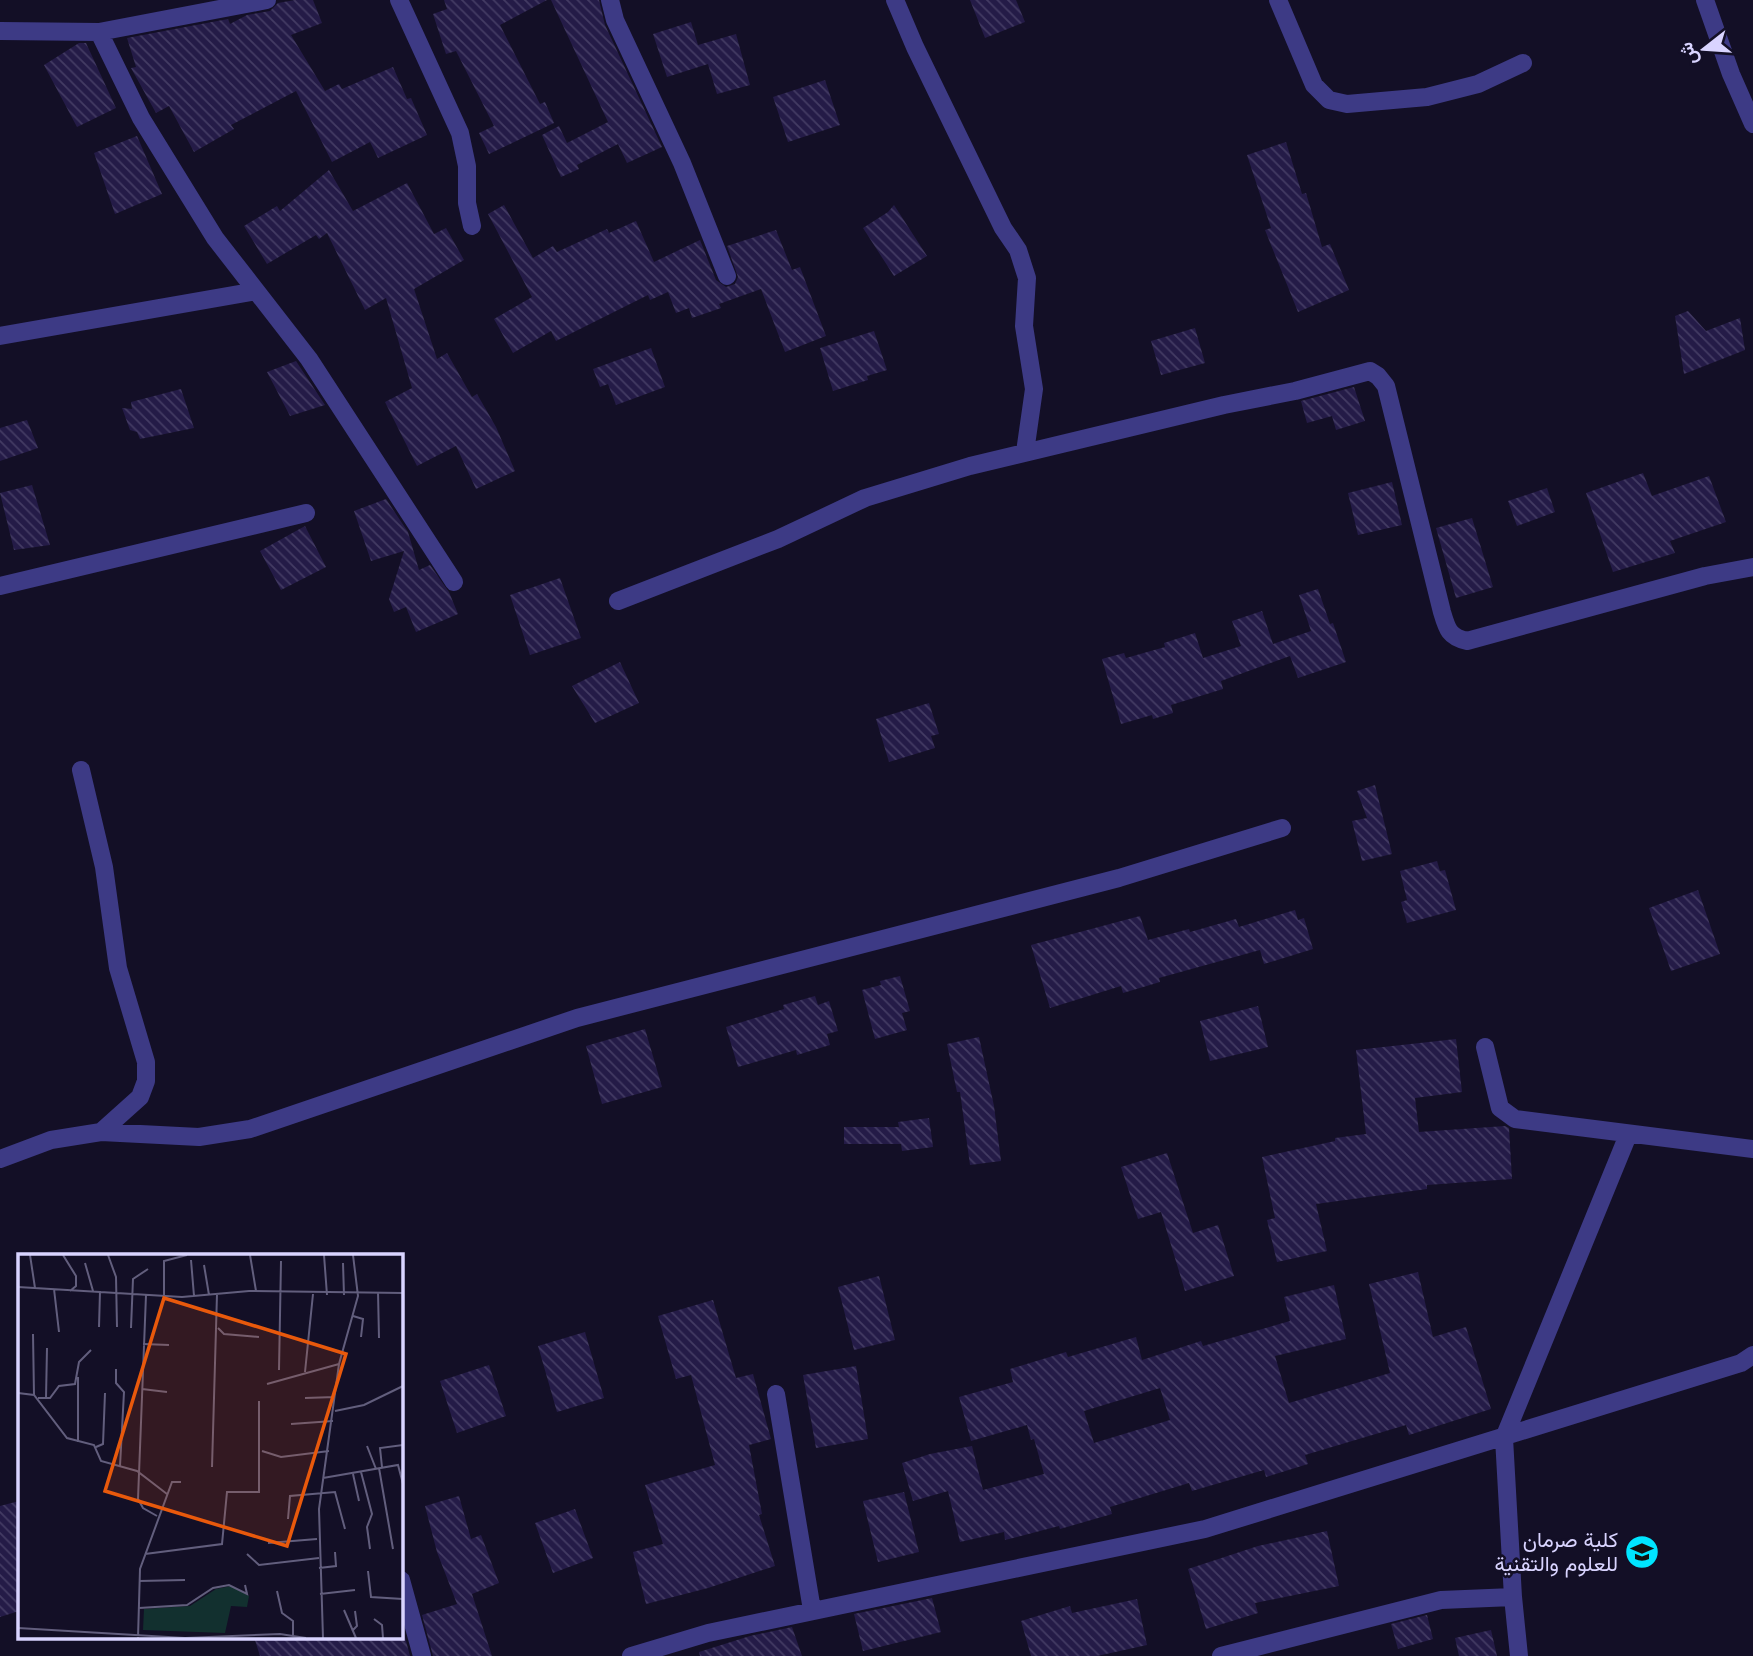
<svg xmlns="http://www.w3.org/2000/svg" width="1753" height="1656" viewBox="0 0 1753 1656" font-family="Arial,Vazirmatn,sans-serif">
  <defs>
    <pattern id="building-back-hatch" width="6" height="6" patternUnits="userSpaceOnUse" patternTransform="scale(1.75)"><rect width="6" height="6" fill="#241b47"/><path d="M-1 5l2 2M0 0l6 6M5-1l2 2" fill="none" stroke="#433b63"/></pattern>
  </defs>
  <rect width="100%" height="100%" fill="#130f26"/>
  <path fill="url(#building-back-hatch)" fill-rule="evenodd" d="M295 0H313L322 23 291 35 325 91 339 84 342 89 393 67 407 99 411 98 427 135 378 158 370 142 332 162 296 91 231 125 234 129 194 152 169 106 156 113 131 68 136 67 127 38 228 19 230 24 247 15 270 11 278 3Z
    M444 0H547L500 25 540 104 545 102 554 123 489 154 479 133 494 126 456 51 446 54 433 14 447 9Z
    M551 0H599L605 25 662 147 627 163 618 144 577 165 579 169 561 177 542 135 559 126 567 143 608 122Z
    M970 0H1016L1025 22 985 38Z
    M691 22 698 45 736 34 750 85 717 94 708 64 667 77 653 34Z
    M79 43H86L116 108 77 127 44 65Z
    M825 80 840 125 788 142 773 97Z
    M137 136 162 194 115 214 94 153Z
    M1286 142 1302 194 1306 193 1322 247 1330 244 1349 290 1298 312 1265 230 1271 228 1247 155Z
    M329 170 353 211 407 183 434 234 446 228 464 260 414 289 437 359 447 353 472 397 477 394 496 427 515 471 476 489 456 446 417 466 385 402 412 388 386 298 365 310 327 233 319 239 316 235 267 264 244 226 277 206 280 211Z
    M504 205 533 258 553 246 557 252 607 229 609 233 636 221 654 262 700 240 716 280 726 287 735 284 738 277 727 246 776 230 792 270 800 267 826 336 785 352 761 289 719 304 721 308 692 318 689 308 676 313 668 292 650 300 648 295 556 341 551 331 513 353 494 319 532 297 488 214Z
    M894 205 927 256 894 276 863 228 888 212Z
    M1688 311 1706 331 1740 318 1745 350 1684 374 1675 316Z
    M1195 328 1205 363 1161 375 1151 341Z
    M874 331 887 370 867 376 868 380 833 391 820 348Z
    M651 348 665 387 616 405 608 384 600 387 593 369Z
    M296 361 325 405 290 416 267 372Z
    M1354 387 1365 421 1336 430 1332 416 1307 423 1301 401Z
    M181 389 194 428 140 439 137 432 130 430 122 408 132 409 131 402Z
    M27 420 38 448 0 461V428Z
    M1643 473 1652 496 1709 476 1726 522 1670 541 1675 553 1613 572 1586 493Z
    M1392 482 1402 525 1358 535 1348 493Z
    M32 485 50 545 14 550 0 493Z
    M1547 488 1555 512 1517 526 1508 501Z
    M386 499 408 532 419 570 430 565 449 592 458 614 416 632 406 607 394 612 389 599 404 551 371 561 354 511Z
    M1472 518 1493 587 1456 598 1436 528Z
    M305 526 326 567 281 590 260 551Z
    M560 578 581 638 530 655 510 595Z
    M1318 589 1330 624 1333 623 1346 662 1298 678 1290 656 1221 681 1223 689 1171 705 1173 713 1153 719 1152 715 1121 724 1102 659 1124 653 1126 658 1165 647 1164 643 1195 633 1203 658 1241 646 1232 621 1262 611 1273 644 1311 631 1299 595Z
    M620 662 639 703 595 723 572 686Z
    M929 703 939 734 931 736 935 748 889 762 876 719Z
    M1375 785 1392 854 1362 861 1352 821 1367 818 1357 791Z
    M1437 861 1440 871 1445 870 1456 910 1407 923 1401 902 1407 900 1400 871Z
    M1698 890 1720 954 1671 971 1649 908Z
    M1295 910 1298 920 1304 918 1313 949 1264 964 1260 950 1159 978 1160 982 1123 993 1121 986 1050 1008 1031 945 1140 916 1148 940 1189 929 1190 932 1236 919 1239 927Z
    M900 976 910 1011 902 1013 907 1030 875 1039 862 990 881 985 880 981Z
    M815 996 818 1005 829 1001 838 1031 827 1034 830 1045 797 1055 796 1050 738 1067 726 1027 784 1009 783 1005Z
    M1258 1006 1268 1047 1210 1061 1200 1021Z
    M645 1029 662 1087 602 1104 586 1046Z
    M979 1037 994 1106 1001 1161 970 1165 960 1092H957L947 1044Z
    M1456 1039 1462 1092 1415 1098 1419 1132 1505 1126 1509 1128 1512 1179 1427 1185V1189L1316 1204 1327 1251 1277 1262 1267 1220 1275 1218 1262 1157 1335 1141V1138L1366 1134 1356 1050Z
    M929 1118 933 1147 902 1151 901 1144H844V1127H899L898 1122Z
    M1167 1153 1193 1233 1218 1225 1234 1276 1185 1291 1161 1212 1138 1219 1121 1167Z
    M1418 1272 1433 1337 1466 1327 1491 1409 1409 1435 1406 1425 1305 1455 1308 1464 1266 1477 1264 1470 1192 1491 1189 1483 1110 1507 1112 1514 1060 1529 1059 1526 1005 1540 1004 1532 960 1542 948 1491 913 1501 902 1463 930 1454 972 1446 983 1490 1044 1474 1034 1439 1031 1440 1027 1425 971 1441 959 1397 1013 1382 1010 1369 1066 1352 1068 1357 1136 1337 1142 1360 1201 1341 1203 1346 1290 1321 1284 1297 1334 1285 1346 1339 1275 1356 1289 1403 1390 1373 1369 1284ZM1160 1388 1170 1420 1094 1443 1084 1411Z
    M879 1276 895 1340 854 1350 838 1287Z
    M713 1300 736 1378 753 1374 771 1439 749 1445 762 1514 759 1515 775 1566 708 1588 646 1604 633 1552 663 1544 645 1485 715 1465 691 1375 676 1379 658 1316Z
    M585 1332 604 1398 557 1412 538 1346Z
    M489 1365 506 1416 457 1433 440 1381Z
    M856 1366 868 1439 816 1448 803 1375Z
    M904 1492 919 1552 878 1562 863 1501Z
    M459 1496 471 1539 481 1535 499 1583 472 1594 492 1656H433L422 1615 457 1604 437 1552 425 1506Z
    M19 1501V1611L0 1617V1506Z
    M575 1509 593 1558 553 1573 535 1523Z
    M1327 1531 1339 1586 1255 1603 1258 1613 1206 1629 1188 1569 1258 1546Z
    M932 1598 941 1632 863 1651 854 1614Z
    M1137 1599 1147 1645 1097 1656H1031L1021 1621 1070 1606 1072 1613Z
    M1427 1615 1433 1639 1398 1649 1391 1624Z
    M401 1622 410 1656H260L254 1637H401Z
    M792 1627 802 1656H700L699 1652 750 1636Z
    M1491 1630 1497 1656H1459L1455 1638Z"/>
  <g fill="none" stroke-linecap="round" stroke-linejoin="round">
    <path stroke="#3d3a85" stroke-width="18" d="M399 0 460 133 467 166V203L472 226
      M610 0 615 20 682 163 727 276
      M895 0 915 47 1003 228 1018 250 1027 278 1024 326 1034 389 1025 452
      M1278 0 1314 85 1329 100 1347 104 1427 97 1478 84 1523 63
      M1705 0 1731 74 1753 124
      M0 31 99 32 267 0
      M99 32 141 118 215 238 309 359 454 582
      M0 336 256 291
      M0 586 306 513
      M618 601 778 539 865 498 970 466 1224 405 1295 391 1370 371 1378 376 1386 386 1442 612C1447 629 1449 637 1467 641L1705 576 1753 567
      M81 770 104 867 118 968 146 1062V1081L140 1097 101 1132
      M1485 1047 1500 1108 1515 1119 1753 1149
      M0 1159 51 1140 101 1132 199 1137 250 1129 577 1018 1119 878 1282 828
      M776 1394 812 1610
      M401 1580 422 1656
      M631 1656 708 1633 1205 1529 1741 1363 1753 1355
      M1221 1656 1441 1600 1513 1597
      M1519 1656 1513 1597 1504 1438 1628 1135"/>
  </g>
  <defs>
    <g id="university-disc" transform="scale(1.75)"><circle r="9.5" fill="#00e5ff" stroke="#130f26"/><path d="M0-5L7-2L0 1L-7-2ZM-4 1L0 2.5L4 1V4Q0 6-4 4Z" fill="#111"/></g>
  </defs>
  <g fill-rule="evenodd">
    <use href="#university-disc" x="1642" y="1552"/>
  </g>
  <g text-anchor="middle" stroke-width="5" stroke-linejoin="round" paint-order="stroke">
    <g font-size="21" fill="#d9d4ff" stroke="#130f26" text-anchor="end">
      <text x="1618" y="1547">كلية صرمان<tspan x="1618" dy="24">للعلوم والتقنية</tspan></text>
    </g>
  </g>
  <g transform="translate(18 1254)">
    <rect width="385" height="385" fill="#130f26"/>
    <path d="M213 332 231 342 229 353 213 352 207 379 125 376 126 355 172 352 198 335Z" fill="#12302f"/>
    <path fill="none" stroke="#625e7d" stroke-width="2" d="M12 1 17 34M45 1 58 22V32L52 37M90 1 98 23 99 73M232 1 238 37M306 1 309 41M173 6 176 42M67 9 75 37M325 9 326 41M186 11 191 41M0 33 164 43 231 37 385 39M36 35 41 78M360 38 361 84M128 41 120 245 125 254 139 262M146 42V7L169 1M335 62 345 65 343 83M81 73 82 37M113 74 115 25 130 15M200 74 206 80 241 83M15 80 16 141M125 90 151 91M98 115V129L106 138 102 212M261 116 263 7M287 118 295 40M60 123V188M249 130 321 110M124 135 149 138M0 139 16 141 49 184 76 191 83 207 119 217 149 240M20 144H32L41 132 57 130 61 108 73 96M28 144 29 94M287 144 317 143M317 157 346 151 385 132M273 170 315 167M349 192 358 215M78 193 85 190 87 139M244 197 263 203 311 197M194 213 199 40M364 213 362 194 385 191M361 214 375 295M343 218 354 260 349 273 352 295M335 220 341 247M305 224 380 211 385 230M270 265 272 242 317 238 327 275M250 289 299 285M127 300 204 290 209 238H241V147M229 300 241 311 301 304M301 314 318 312 317 298M350 317 353 343 385 345M121 327 167 326M259 337 264 359 275 367V381M302 340 337 336M121 354 169 351 195 334 211 331 229 340 227 331M326 356 338 384M356 365 364 371 365 384M0 374 167 384 262 380 288 384M334 377 339 372 337 357M120 384 122 315 154 228H163M305 384 301 255 321 110 340 42 335 1"/>
    <path fill="#e8590c" fill-opacity="0.15" stroke="#e8590c" stroke-width="3.5" d="M146 44 328 100 269 292 87 237Z"/>
    <rect width="385" height="385" fill="none" stroke="#d9d4ff" stroke-width="3.5"/>
  </g>
  <g transform="translate(1704 49) rotate(253)" stroke="#130f26" stroke-width="5" paint-order="stroke">
  <path d="M0-5L12 26L0 18L-12 26Z" fill="#d9d4ff"/>
  <text y="-10" font-size="19" font-weight="bold" text-anchor="middle" fill="#d9d4ff">ش</text>
  </g>
</svg>
